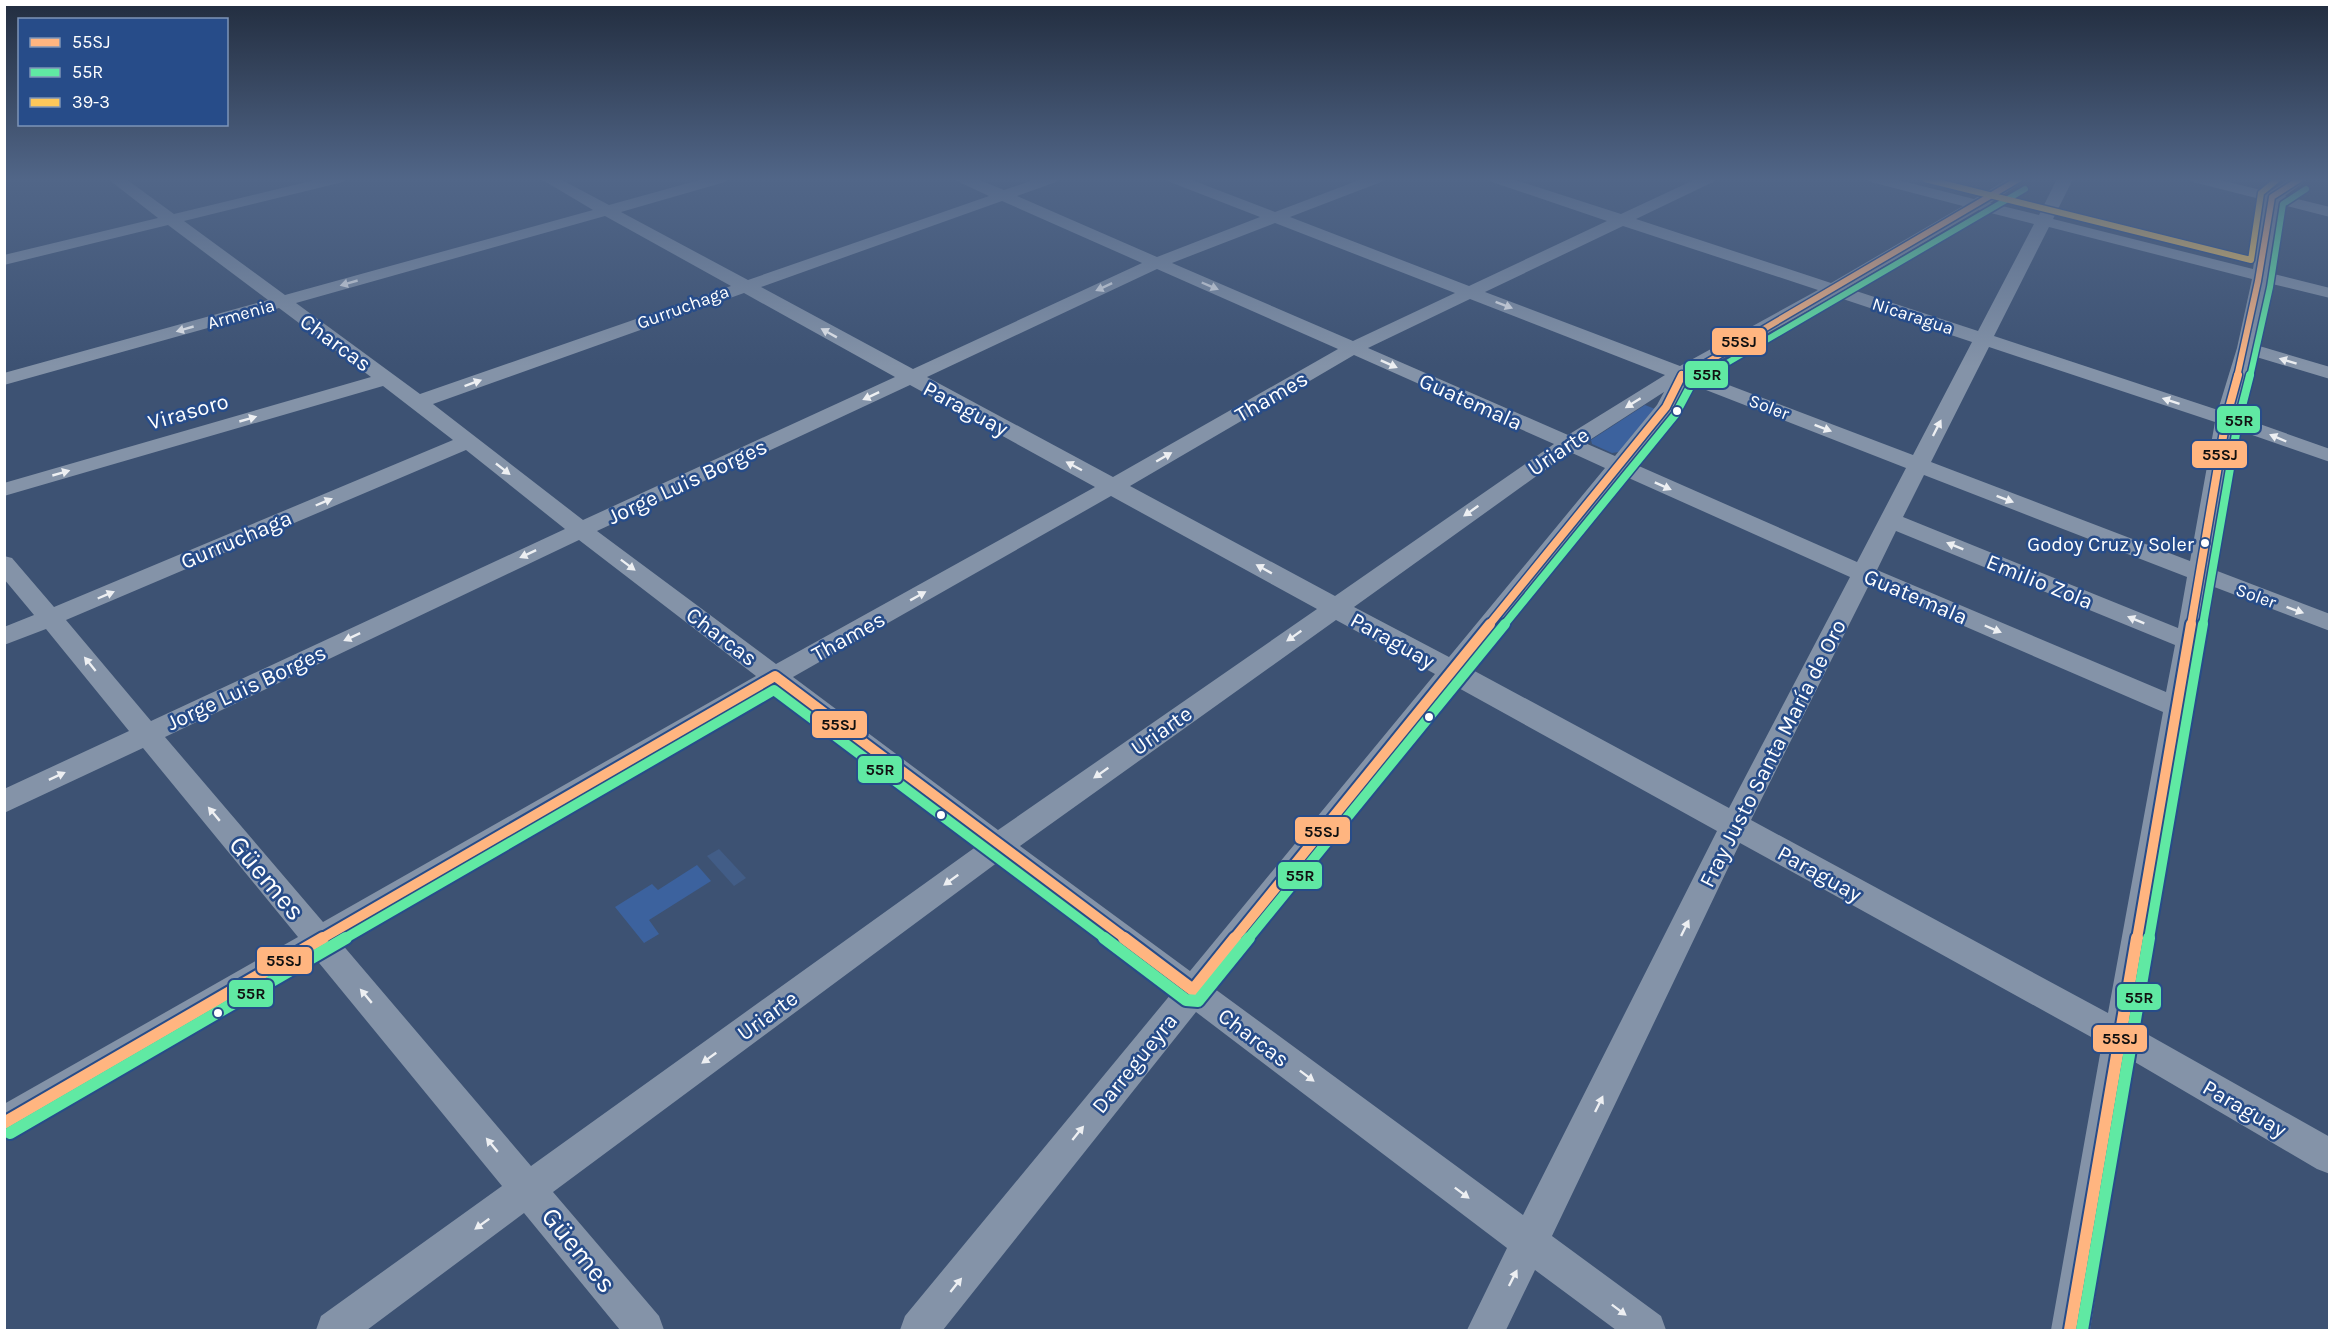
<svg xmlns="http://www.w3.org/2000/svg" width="2334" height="1335" viewBox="0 0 2334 1335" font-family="Karla,sans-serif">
  <rect width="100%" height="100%" fill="#3d5273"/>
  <path fill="#3c629e" d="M1645 405 1655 409 1619 452 1612 453 1592 444 1591 440Z
    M697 865 711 881 649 920 659 934 644 943 615 907 652 884 658 890Z"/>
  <path fill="#425d87" d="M719 849 746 878 734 886 707 856Z"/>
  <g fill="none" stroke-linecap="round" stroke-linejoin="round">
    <path fill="#8493a8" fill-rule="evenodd" d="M108 179H126L174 214 319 179H346L343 182 184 221 285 295 593 210 541 179H560L609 205 703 179H728L725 182 621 212 748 280 989 196 959 182 956 179H977L1004 190 1036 179H1059L1056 182 1017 196 1157 257 1260 217 1170 182 1167 179H1189L1275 212 1362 179H1384L1381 182 1290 217 1469 286 1607 221 1492 182 1489 179H1512L1621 214 1696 179H1716L1713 182 1636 219 1831 283 1963 206 1871 182 1868 179H1894L1974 199 2008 179H2027L1990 203 2039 215 2057 179H2073L2053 219 2253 269 2264 200 2193 182 2190 179H2216L2269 192 2290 179H2308L2285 196 2330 207V217L2279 204 2270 273 2330 288V298L2268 283 2256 345 2330 367V379L2253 356 2237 416 2330 449V462L2235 429 2212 569 2330 614V631L2209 585 2201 639 2202 642 2200 647 2138 1029 2330 1137V1174L2317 1169 2133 1061 2090 1330H2051L2102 1043 1740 843 1552 1236 1661 1316 1666 1330H1616L1535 1270 1506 1330H1467L1507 1248 1196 1012 943 1330H900L905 1316 1171 994 998 862 553 1192 659 1316 664 1330H620L524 1213 367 1330H316L321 1316 502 1186 315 958 16 1135 4 1139V1104L298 937 143 748 4 813V789L129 731 46 629 4 645V627L34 615 4 579V556L12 558 54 607 453 440 383 386 4 496V483L371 377 279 308 4 385V373L268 300 168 225 4 265V255L158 218ZM1002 201 1142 263 913 369 761 287ZM1979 210 2034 224 1978 331 1847 288ZM605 216 731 286 420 394 296 303ZM1275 223 1455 293 1353 341 1172 263ZM1623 226 1818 290 1680 366 1485 292ZM2049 227 2252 279 2237 348 2218 410 1994 336ZM1157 269 1338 349 1113 477 927 377ZM744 293 895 377 583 520 433 404ZM1834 296 1972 342 1913 455 1697 373ZM1470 299 1665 375 1568 435 1368 348ZM1989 347 2215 422 2190 561 1931 462ZM1354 355 1554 444 1335 596 1130 486ZM1688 383 1906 468 1857 562 1632 463 1673 411ZM910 385 1095 487 776 664 597 531ZM1664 392 1657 405 1615 456 1585 443ZM466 450 565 529 151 721 66 620ZM1570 452 1605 468 1449 657 1354 607ZM1622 475 1850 577 1729 808 1469 668ZM1924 475 2187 577 2178 628 1903 517ZM1111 496 1317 609 998 830 793 677ZM1896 531 2175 645 2166 692 1877 570ZM579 540 756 676 323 922 165 737ZM1869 585 2163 712 2108 1013 1751 820ZM1336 620 1435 674 1190 971 1020 846ZM1455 686 1717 831 1523 1215 1215 989ZM773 689 977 846 531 1166 341 943Z"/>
    <g stroke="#274c89" stroke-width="9">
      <path id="bus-1-far3" d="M1682 377 2019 179
        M2237 377 2258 281 2272 197 2300 179"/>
    </g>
    <g stroke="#274c89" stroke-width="11">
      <path id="bus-1-far2" d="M1489 625 1666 407 1682 375
        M2191 625 2226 419 2238 375"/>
    </g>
    <g stroke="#274c89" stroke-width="14">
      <path id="bus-1-far1" d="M321 939 775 676 1126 939
        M1234 939 1490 624
        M2137 939 2191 624"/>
    </g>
    <g stroke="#274c89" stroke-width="16">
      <path id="bus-1" d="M1124 938 1193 990 1235 938
        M4 1123 323 938
        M2070 1330 2137 938"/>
    </g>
    <g stroke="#274c89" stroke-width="9">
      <path id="bus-2-far3" d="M1703 377 2025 189
        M2250 377 2270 287 2283 204 2306 189"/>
    </g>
    <g stroke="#274c89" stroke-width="11">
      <path id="bus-2-far2" d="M1504 625 1675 415 1692 383 1705 375
        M2203 625 2238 422 2250 375"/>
    </g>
    <g stroke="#274c89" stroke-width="14">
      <path id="bus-2-far1" d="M344 939 774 690 1106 939
        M1248 939 1505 624
        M2149 939 2203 624"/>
    </g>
    <g stroke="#274c89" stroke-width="16">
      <path id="bus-2" d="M1104 938 1186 1000 1198 1001 1249 938
        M10 1133 346 938
        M2082 1330 2149 938"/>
    </g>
    <g stroke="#274c89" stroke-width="9">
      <path id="bus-3" d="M1925 179 2251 260 2261 193 2278 179"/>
    </g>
    <use href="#bus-1-far3" stroke="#ffb580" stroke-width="6"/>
    <use href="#bus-1-far2" stroke="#ffb580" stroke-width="8"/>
    <use href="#bus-1-far1" stroke="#ffb580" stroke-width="10"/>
    <use href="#bus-1" stroke="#ffb580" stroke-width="12"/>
    <use href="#bus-2-far3" stroke="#60e9a3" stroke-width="6"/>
    <use href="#bus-2-far2" stroke="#60e9a3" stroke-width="8"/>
    <use href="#bus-2-far1" stroke="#60e9a3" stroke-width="10"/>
    <use href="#bus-2" stroke="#60e9a3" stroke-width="12"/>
    <use href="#bus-3" stroke="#fdc75a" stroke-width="6"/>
  </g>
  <defs><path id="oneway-solid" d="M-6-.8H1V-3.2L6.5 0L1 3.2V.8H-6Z" transform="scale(1.5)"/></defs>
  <g fill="#edeff2">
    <use href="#oneway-solid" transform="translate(349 283) rotate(164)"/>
    <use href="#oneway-solid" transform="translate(1210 286) rotate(23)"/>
    <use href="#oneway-solid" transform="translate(1104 287) rotate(155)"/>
    <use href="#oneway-solid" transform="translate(1504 305) rotate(21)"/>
    <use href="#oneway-solid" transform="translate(185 329) rotate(164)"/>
    <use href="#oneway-solid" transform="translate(829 333) rotate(-151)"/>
    <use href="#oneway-solid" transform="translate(2288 361) rotate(-163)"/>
    <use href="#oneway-solid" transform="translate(1389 364) rotate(24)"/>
    <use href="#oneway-solid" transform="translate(473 383) rotate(-20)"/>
    <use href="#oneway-solid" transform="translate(871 396) rotate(155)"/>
    <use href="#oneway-solid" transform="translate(2171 401) rotate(-162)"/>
    <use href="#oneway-solid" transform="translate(1633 403) rotate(148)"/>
    <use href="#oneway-solid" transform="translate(248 419) rotate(-16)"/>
    <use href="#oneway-solid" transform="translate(1823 428) rotate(21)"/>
    <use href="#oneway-solid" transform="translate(1937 428) rotate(-63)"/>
    <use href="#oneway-solid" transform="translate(2278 438) rotate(-157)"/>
    <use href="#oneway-solid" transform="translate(1164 457) rotate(-30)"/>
    <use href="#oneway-solid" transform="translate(1074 466) rotate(-152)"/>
    <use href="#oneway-solid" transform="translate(503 469) rotate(38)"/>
    <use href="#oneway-solid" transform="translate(61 473) rotate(-16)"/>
    <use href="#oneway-solid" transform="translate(1663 486) rotate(24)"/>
    <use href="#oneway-solid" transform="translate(2005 499) rotate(21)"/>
    <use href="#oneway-solid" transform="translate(324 502) rotate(-23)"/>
    <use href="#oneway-solid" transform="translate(1471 511) rotate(145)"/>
    <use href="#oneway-solid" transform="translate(1955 546) rotate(-158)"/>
    <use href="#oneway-solid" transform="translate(528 554) rotate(155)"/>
    <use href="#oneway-solid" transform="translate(628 565) rotate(37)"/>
    <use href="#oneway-solid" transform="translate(1264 569) rotate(-151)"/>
    <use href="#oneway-solid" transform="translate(106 595) rotate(-23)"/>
    <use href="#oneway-solid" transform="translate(918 596) rotate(-29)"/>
    <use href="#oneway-solid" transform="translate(2295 610) rotate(20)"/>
    <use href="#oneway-solid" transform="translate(2136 620) rotate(-158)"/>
    <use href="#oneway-solid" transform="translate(1993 629) rotate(23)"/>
    <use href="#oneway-solid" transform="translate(1294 636) rotate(145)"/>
    <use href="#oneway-solid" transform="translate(352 637) rotate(155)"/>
    <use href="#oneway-solid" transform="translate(90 664) rotate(-129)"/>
    <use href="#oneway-solid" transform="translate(1101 773) rotate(145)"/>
    <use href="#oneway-solid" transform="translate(57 776) rotate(-25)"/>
    <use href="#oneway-solid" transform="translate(214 814) rotate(-130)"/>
    <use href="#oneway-solid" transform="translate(951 880) rotate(144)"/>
    <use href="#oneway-solid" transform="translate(1685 928) rotate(-64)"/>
    <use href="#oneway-solid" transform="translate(366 996) rotate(-130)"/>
    <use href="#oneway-solid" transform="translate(709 1058) rotate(144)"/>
    <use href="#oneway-solid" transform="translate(1307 1076) rotate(37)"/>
    <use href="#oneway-solid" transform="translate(1599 1104) rotate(-64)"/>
    <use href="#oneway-solid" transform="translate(1078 1133) rotate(-51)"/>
    <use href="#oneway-solid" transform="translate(492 1145) rotate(-130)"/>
    <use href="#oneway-solid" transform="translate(1462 1193) rotate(37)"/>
    <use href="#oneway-solid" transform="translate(482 1224) rotate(144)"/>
    <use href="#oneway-solid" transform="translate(1513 1278) rotate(-63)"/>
    <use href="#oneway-solid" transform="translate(956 1285) rotate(-51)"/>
    <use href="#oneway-solid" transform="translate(1619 1310) rotate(37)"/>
  </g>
  <linearGradient id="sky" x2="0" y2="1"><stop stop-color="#222d3f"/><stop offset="0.49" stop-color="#516688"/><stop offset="1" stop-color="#516688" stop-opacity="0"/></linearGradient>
  <rect width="2334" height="366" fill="url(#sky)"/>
  <g fill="#fff" stroke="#274c89" stroke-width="2">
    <circle cx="1677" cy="411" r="5"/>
    <circle cx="2205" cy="543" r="5"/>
    <circle cx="1429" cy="717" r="5"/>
    <circle cx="941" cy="815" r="5"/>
    <circle cx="218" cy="1013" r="5"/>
  </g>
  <g text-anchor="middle" stroke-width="5" stroke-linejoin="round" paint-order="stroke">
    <g font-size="18" fill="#fff" stroke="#274c89">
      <text transform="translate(683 307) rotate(-20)" y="6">Gurruchaga</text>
      <text transform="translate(241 314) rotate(-16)" y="6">Armenia</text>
      <text transform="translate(1913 316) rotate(18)" y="6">Nicaragua</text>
      <text transform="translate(1769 407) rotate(21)" y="6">Soler</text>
      <text transform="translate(2256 596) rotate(20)" y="6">Soler</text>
    </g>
    <g font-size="20" fill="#fff" stroke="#274c89" text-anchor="end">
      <text x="2194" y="551">Godoy Cruz y Soler</text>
    </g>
    <g font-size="22" fill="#fff" stroke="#274c89">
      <text transform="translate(336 342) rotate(36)" y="8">Charcas</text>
      <text transform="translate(1271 396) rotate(-30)" y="8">Thames</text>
      <text transform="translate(1471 401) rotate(24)" y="8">Guatemala</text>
      <text transform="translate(966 408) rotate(28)" y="8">Paraguay</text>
      <text transform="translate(188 411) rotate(-16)" y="8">Virasoro</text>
      <text transform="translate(1558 451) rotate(-34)" y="8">Uriarte</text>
      <text transform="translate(687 481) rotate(-25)" y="8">Jorge Luis Borges</text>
      <text transform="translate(236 539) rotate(-23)" y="8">Gurruchaga</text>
      <text transform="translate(2040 581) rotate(22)" y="8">Emilio Zola</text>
      <text transform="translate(1916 596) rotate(23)" y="8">Guatemala</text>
      <text transform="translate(722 636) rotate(37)" y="8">Charcas</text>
      <text transform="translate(848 636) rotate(-29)" y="8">Thames</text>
      <text transform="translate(1393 640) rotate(29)" y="8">Paraguay</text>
      <text transform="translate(246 687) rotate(-25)" y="8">Jorge Luis Borges</text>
      <text transform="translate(1161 730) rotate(-35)" y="8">Uriarte</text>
      <text transform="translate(1772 753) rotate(-63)" y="8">Fray Justo Santa María de Oro</text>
      <text transform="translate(1820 873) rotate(29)" y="8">Paraguay</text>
      <text transform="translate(767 1015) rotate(-36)" y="8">Uriarte</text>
      <text transform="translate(1254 1037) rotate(37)" y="8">Charcas</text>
      <text transform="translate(1134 1063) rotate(-51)" y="8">Darregueyra</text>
      <text transform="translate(2245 1108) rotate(30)" y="8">Paraguay</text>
    </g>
    <g font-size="27" fill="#fff" stroke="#274c89">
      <text transform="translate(267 878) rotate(50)" y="9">Güemes</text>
      <text transform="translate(579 1250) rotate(51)" y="9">Güemes</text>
    </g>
  </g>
  <g stroke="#274c89" stroke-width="2">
    <rect x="1711" y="327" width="56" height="29" rx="6" fill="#ffb580"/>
    <rect x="1684" y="360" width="45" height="29" rx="6" fill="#60e9a3"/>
    <rect x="2216" y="405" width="45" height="29" rx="6" fill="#60e9a3"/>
    <rect x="2191" y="440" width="57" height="29" rx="6" fill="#ffb580"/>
    <rect x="811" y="710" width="57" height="29" rx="6" fill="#ffb580"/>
    <rect x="857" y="755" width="46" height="29" rx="6" fill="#60e9a3"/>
    <rect x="1294" y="816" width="57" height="29" rx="6" fill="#ffb580"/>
    <rect x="1277" y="861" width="46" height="29" rx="6" fill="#60e9a3"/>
    <rect x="256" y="946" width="57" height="29" rx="6" fill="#ffb580"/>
    <rect x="228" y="979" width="46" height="29" rx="6" fill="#60e9a3"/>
    <rect x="2116" y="983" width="46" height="28" rx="6" fill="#60e9a3"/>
    <rect x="2092" y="1024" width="56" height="29" rx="6" fill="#ffb580"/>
  </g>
  <g font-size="16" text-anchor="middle" font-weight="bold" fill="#111">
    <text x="1739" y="347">55SJ</text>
    <text x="1707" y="380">55R</text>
    <text x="2239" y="426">55R</text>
    <text x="2220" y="460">55SJ</text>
    <text x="839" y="730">55SJ</text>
    <text x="880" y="775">55R</text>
    <text x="1322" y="837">55SJ</text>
    <text x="1300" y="881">55R</text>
    <text x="284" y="966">55SJ</text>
    <text x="251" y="999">55R</text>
    <text x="2139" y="1003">55R</text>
    <text x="2120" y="1044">55SJ</text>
  </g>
  <rect width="2334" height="1335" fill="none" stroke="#ffffff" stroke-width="12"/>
  <rect x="18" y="18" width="210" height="108" fill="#274c89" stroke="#7d94b8" stroke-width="1.5"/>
  <rect x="30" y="38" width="30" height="9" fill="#ffb580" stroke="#7d94b8" stroke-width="1.5"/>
  <text x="72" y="48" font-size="18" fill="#ffffff">55SJ</text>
  <rect x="30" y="68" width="30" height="9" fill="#60e9a3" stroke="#7d94b8" stroke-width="1.5"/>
  <text x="72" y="78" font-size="18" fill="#ffffff">55R</text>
  <rect x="30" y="98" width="30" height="9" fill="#fdc75a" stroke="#7d94b8" stroke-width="1.5"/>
  <text x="72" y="108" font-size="18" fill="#ffffff">39-3</text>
</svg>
